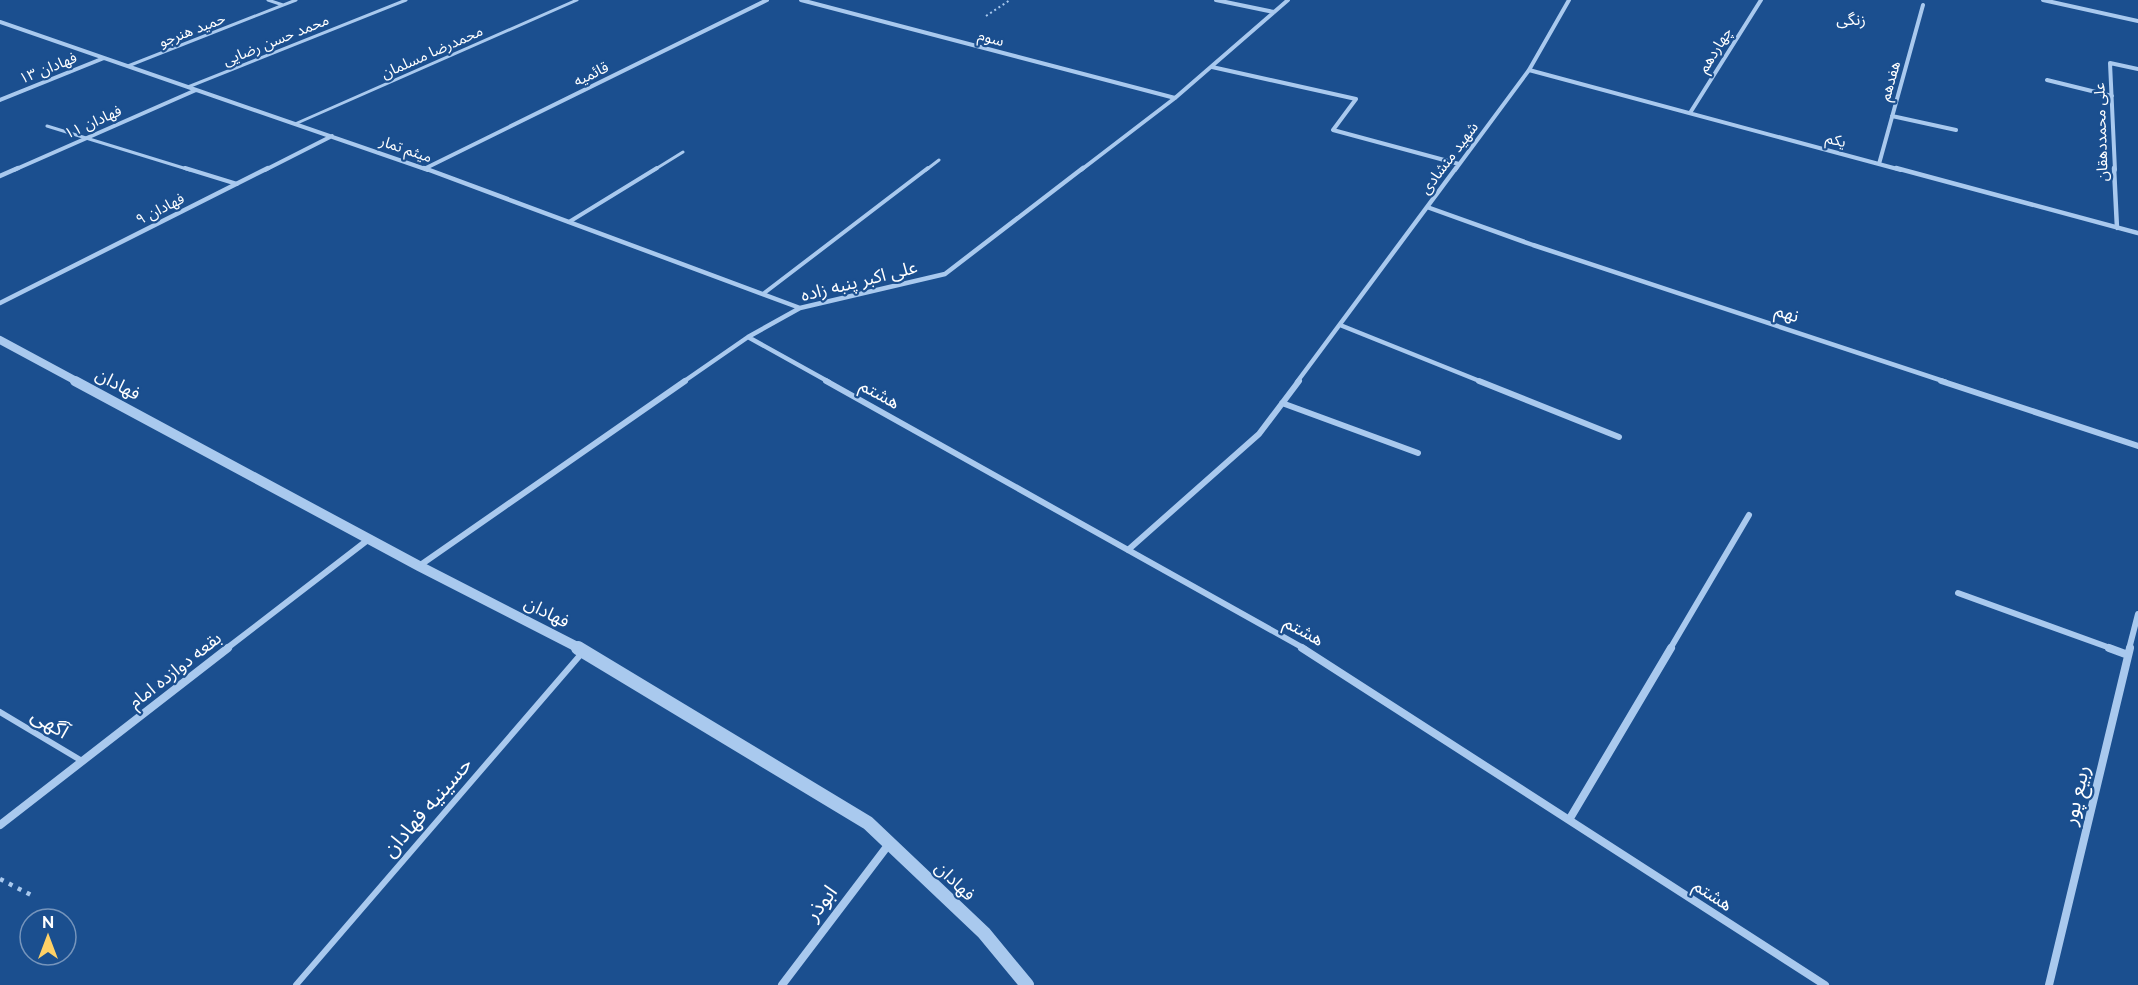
<svg xmlns="http://www.w3.org/2000/svg" width="2138" height="985" viewBox="0 0 2138 985" font-family="Raleway,'Noto Sans Arabic',sans-serif">
  <rect width="100%" height="100%" fill="#1b4f8f"/>
  <g fill="none" stroke-linecap="round" stroke-linejoin="round">
    <path stroke="#a9c9ee" stroke-width="2" stroke-dasharray="2 3" stroke-linecap="butt" d="M986 16 1010 0"/>
    <path stroke="#a9c9ee" stroke-width="4.5" stroke-dasharray="4 6" stroke-linecap="butt" d="M0 879 33 896"/>
    <path stroke="#a9c9ee" stroke-width="3" d="M268 0 283 5
      M128 66 296 0
      M188 87 406 0
      M295 124 577 0
      M47 126 190 170
      M654 170 683 152
      M926 170 939 160"/>
    <path stroke="#a9c9ee" stroke-width="4" d="M185 168 237 184
      M569 222 657 168
      M763 294 928 168"/>
    <path stroke="#a9c9ee" stroke-width="6" d="M0 712 82 761
      M296 985 582 653"/>
    <path stroke="#a9c9ee" stroke-width="4" d="M801 0 1175 98
      M1216 0 1274 12
      M2043 0 2138 21
      M0 22 428 170
      M1212 67 1356 99 1333 130 1459 164
      M1529 70 1901 170
      M2047 80 2112 96
      M0 100 104 58
      M1690 113 1761 0
      M1892 116 1956 130
      M1879 164 1923 5
      M426 168 767 0
      M14 170 196 90
      M265 170 332 136
      M1081 170 1175 98 1288 0
      M1455 170 1529 70 1569 0
      M2115 170 2110 63 2138 69"/>
    <path stroke="#a9c9ee" stroke-width="4.5" d="M424 168 800 308
      M1896 168 2138 233
      M2114 168 2117 228
      M0 176 18 168
      M1427 207 1533 245 1946 382
      M0 303 268 168
      M1340 325 1482 382
      M748 337 829 382
      M683 382 748 337 800 308 945 274 1083 168
      M1297 382 1456 168"/>
    <path stroke="#a9c9ee" stroke-width="6" d="M826 381 1305 649
      M1479 381 1619 437
      M1941 381 2138 446
      M1282 403 1418 453
      M1128 550 1259 434 1299 381
      M419 566 685 381
      M1958 593 2113 649
      M226 649 369 539
      M1670 649 1749 515
      M2129 649 2138 614"/>
    <path stroke="#a9c9ee" stroke-width="8" d="M1302 648 1825 985
      M2109 648 2128 655
      M1569 820 1671 648
      M0 825 228 648
      M782 985 889 844
      M2049 985 2130 648"/>
    <path stroke="#a9c9ee" stroke-width="8" d="M0 340 78 382"/>
    <path stroke="#a9c9ee" stroke-width="10" d="M75 381 419 566 581 649"/>
    <path stroke="#a9c9ee" stroke-width="14" d="M578 648 868 823 984 933 1027 985"/>
  </g>
  <g text-anchor="middle" stroke-width="4.5" stroke-linejoin="round" paint-order="stroke">
    <g font-size="15" fill="#fff" stroke="#1b4f8f">
      <text transform="translate(192 30) rotate(-21)" y="5">حمید هنرجو</text>
      <text transform="translate(991 38) rotate(15)" y="5">سوم</text>
      <text transform="translate(276 40) rotate(-22)" y="5">محمد حسن رضایی</text>
      <text transform="translate(1715 50) rotate(-58)" y="5">چهاردهم</text>
      <text transform="translate(432 52) rotate(-24)" y="5">محمدرضا مسلمان</text>
      <text transform="translate(48 68) rotate(-22)" y="5">فهادان ۱۳</text>
      <text transform="translate(591 74) rotate(-26)" y="5">قائمیه</text>
      <text transform="translate(1890 81) rotate(-74)" y="5">هفدهم</text>
      <text transform="translate(93 122) rotate(-24)" y="5">فهادان ۱۱</text>
      <text transform="translate(2101 132) rotate(-92)" y="5">علی محمددهقان</text>
      <text transform="translate(1836 140) rotate(15)" y="5">یکم</text>
      <text transform="translate(406 149) rotate(19)" y="5">میثم تمار</text>
      <text transform="translate(1449 158) rotate(-53)" y="5">شهید منشادی</text>
      <text transform="translate(160 209) rotate(-27)" y="5">فهادان ۹</text>
    </g>
    <g font-size="16" fill="#fff" stroke="#1b4f8f">
      <text x="1851" y="25">زنگی</text>
    </g>
    <g font-size="18" fill="#fff" stroke="#1b4f8f">
      <text transform="translate(859 281) rotate(-14)" y="6">علی اکبر پنبه زاده</text>
      <text transform="translate(1787 313) rotate(18)" y="6">نهم</text>
      <text transform="translate(118 384) rotate(28)" y="6">فهادان</text>
      <text transform="translate(880 394) rotate(29)" y="6">هشتم</text>
      <text transform="translate(547 612) rotate(27)" y="6">فهادان</text>
      <text transform="translate(1304 631) rotate(29)" y="6">هشتم</text>
      <text transform="translate(175 670) rotate(-38)" y="6">بقعه دوازده امام</text>
      <text transform="translate(955 881) rotate(44)" y="6">فهادان</text>
      <text transform="translate(1713 895) rotate(33)" y="6">هشتم</text>
    </g>
    <g font-size="21" fill="#fff" stroke="#1b4f8f">
      <text transform="translate(50 723) rotate(31)" y="7">آگهی</text>
      <text transform="translate(2076 795) rotate(-77)" y="7">ربیع پور</text>
      <text transform="translate(427 807) rotate(-49)" y="7">حسینیه فهادان</text>
      <text transform="translate(821 903) rotate(-53)" y="7">ابوذر</text>
    </g>
  </g>
  <g transform="translate(48 937)"><circle r="28" fill="#1b4f8f" stroke="#7695bc" stroke-width="1.5"/>
  <path d="M0-4.5L10 22L0 15L-10 22Z" fill="#ffd166"/>
  <text y="-9" font-size="16" font-weight="bold" text-anchor="middle" fill="#ffffff">N</text>
  </g>
</svg>
